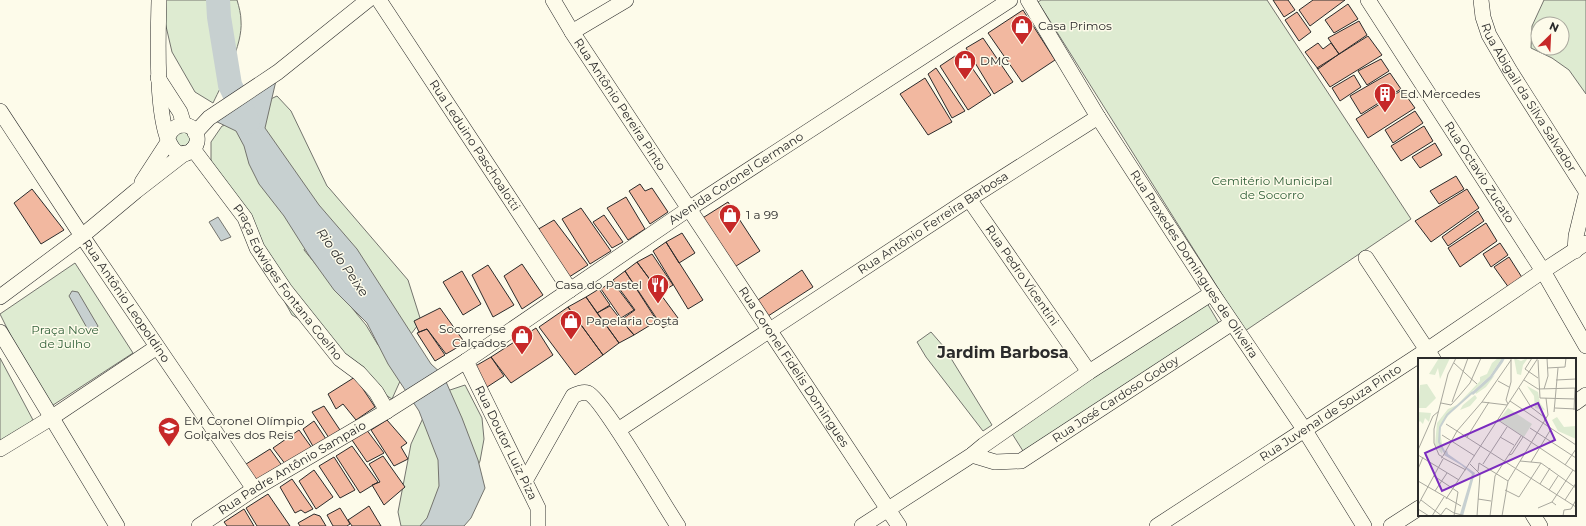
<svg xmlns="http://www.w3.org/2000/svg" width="1586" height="526" viewBox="0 0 1586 526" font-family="Montserrat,sans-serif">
  <rect width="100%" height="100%" fill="#fdfbea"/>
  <path fill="#deebd1" stroke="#74746e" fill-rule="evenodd" d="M163 0H237C239 7 241 14 241 21 243 45 223 82 213 103L195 92 172 52 162 9Z
    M1041 0H1267L1411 219 1245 331 1038 2Z
    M1544 0H1586V94L1569 70 1552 58 1531 48 1532 26ZM1538 24H1562V48H1538Z
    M277 96 291 111 327 186 329 188 408 280 421 321 408 338 253 117 258 105Z
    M234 123 305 247 304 250 366 325 378 345 392 360 401 379 392 399 373 387 313 327 292 315 240 221 211 163V142L222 126Z
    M178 132H186L190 135V141L188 145 180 146 175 139Z
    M75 263 133 353 47 409 0 314Z
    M1207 303 1220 325 1023 451 1011 432Z
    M931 332 944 347 992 425 983 431 926 357 917 342Z
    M0 358 33 420 0 445Z
    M465 385 482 418 484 439 480 461 449 526H401L398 512 411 444 429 405 444 392Z"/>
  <path fill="#c7d0d0" stroke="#74746e" d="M278 72 265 128 319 205 357 249 431 364 443 375 462 418 478 460 485 488 471 518 464 526H420L427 518 439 486 438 460 419 411 388 364 367 323 334 290 308 254 284 216 259 184 249 164 244 146 236 131 209 118Z
    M218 217 231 237 221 241 209 222Z
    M72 291 78 292 98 326 93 334 87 328 69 296Z"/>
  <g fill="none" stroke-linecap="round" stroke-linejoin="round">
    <path stroke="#c7d0d0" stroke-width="24" d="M218 0 219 17 230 85 248 122"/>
  </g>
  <path fill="#f2b8a0" stroke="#2b2b2b" d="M1273 0H1288L1295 10 1284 17Z
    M1313 0H1345L1310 26 1299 10Z
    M1348 4 1358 19 1334 33 1325 20Z
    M1023 10 1055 60 1022 82 988 33Z
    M1297 12 1311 32 1299 41 1285 20Z
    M1359 21 1367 35 1339 54 1328 38Z
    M1368 36 1382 55 1330 87 1317 68Z
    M983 38 1013 82 994 94 966 48Z
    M1318 43 1323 49 1331 43 1339 54 1318 69 1305 52Z
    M961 52 991 95 968 110 940 66Z
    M1381 59 1389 71 1367 85 1358 71Z
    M936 68 965 111 952 118 928 74Z
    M1390 73 1401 89 1361 114 1350 96Z
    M1354 75 1361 87 1340 101 1332 88Z
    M925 78 952 122 928 135 900 94Z
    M1402 90 1415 108 1368 138 1356 119Z
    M1415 111 1423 123 1393 143 1385 130Z
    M1424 126 1433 141 1401 161 1391 146Z
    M1435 143 1442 155 1420 168 1412 157Z
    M1456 176 1464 189 1439 204 1430 191Z
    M640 184 645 191 652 188 668 212 650 224 629 191Z
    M32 189 64 230 41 244 14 203Z
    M1467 189 1479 208 1431 242 1415 221Z
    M626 197 645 229 628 240 607 208Z
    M728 202 760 251 733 268 701 219Z
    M581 208 611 251 590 264 562 219Z
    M1478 211 1484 221 1448 246 1442 237Z
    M604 215 623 242 612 248 593 222Z
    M554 220 588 265 566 279 535 231Z
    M1486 223 1497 241 1460 267 1448 248Z
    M682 233 695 253 679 263 666 242Z
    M666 242 703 300 688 309 653 251Z
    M1500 243 1508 255 1491 267 1483 254Z
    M652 254 673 285 660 293 637 262Z
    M1509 257 1523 279 1509 288 1494 267Z
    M637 262 678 318 663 328 625 271Z
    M522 264 543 295 522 309 504 276Z
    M488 265 514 305 493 317 472 275Z
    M802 270 813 287 765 318 755 302Z
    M462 271 481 304 463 315 443 282Z
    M625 271 657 321 634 335 621 320 635 310 613 280Z
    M612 281 634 310 621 318 601 289Z
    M599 289 610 305 597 313 586 297Z
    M586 297 619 343 603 355 568 307Z
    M610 306 621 320 634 335 619 343 597 313Z
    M568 307 603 355 575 375 539 327Z
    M440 308 465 343 446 354 427 329 419 332 414 321Z
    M536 328 553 355 511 383 491 357Z
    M427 329 445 355 435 361 417 333Z
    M491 357 504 376 481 391 472 368Z
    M355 377 375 407 356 420 343 404 336 409 328 394Z
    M324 406 340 430 329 438 312 412Z
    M387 420 407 443 401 447 408 459 394 466 371 430Z
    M314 421 326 439 314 448 303 429Z
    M366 429 384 453 367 462 352 440Z
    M299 430 312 448 286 465 273 448Z
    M352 446 378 482 360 493 336 456Z
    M270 449 283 467 257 484 243 466Z
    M383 456 405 487 384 505 372 485 380 482 369 464Z
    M334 457 355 490 340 498 319 466Z
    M314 470 333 497 316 509 299 481Z
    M292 479 313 509 305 513 301 510 295 513 280 487Z
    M268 494 290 526H257L246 508Z
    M369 506 381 526H352L348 520Z
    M340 508 350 524 347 526H333L327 515Z
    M244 509 254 526H227L224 522Z
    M314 514 320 516 326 526H300L298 523Z"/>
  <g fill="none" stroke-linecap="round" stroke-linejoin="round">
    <g stroke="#2b2b2b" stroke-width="16">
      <g id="minor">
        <path d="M159 0C159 18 150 174 190 152 193 150 196 146 197 142 200 123 175 118 168 137"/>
        <path id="s1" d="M379 0 570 290"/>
        <path id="s2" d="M553 0 572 32 899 526"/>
        <path id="s3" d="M1028 0 1098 117 1212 293 1304 429 1364 526"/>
        <path id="s4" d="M1368 0 1543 271 1586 346"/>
        <path id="s5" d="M1481 0 1483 17 1489 35 1510 71 1586 191"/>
        <path d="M572 32 626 0"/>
        <path d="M158 78 180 112 184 125"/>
        <path id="s6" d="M0 111 82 236 254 489"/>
        <path d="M195 133 209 118 278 72 368 0"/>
        <path id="s7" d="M193 149 245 218 257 248 285 290 340 359 359 373 376 392 387 411"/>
        <path d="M142 182 168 142"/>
        <path id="s8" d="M969 199 1089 372"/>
        <path d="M1575 251 1576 236 1586 195"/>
        <path d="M1366 258 1433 359"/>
        <path d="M0 297 82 236 136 191 185 153"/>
        <path d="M0 332 117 526"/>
        <path id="s9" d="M466 361 538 508V526"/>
        <path d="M1575 403 1586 395"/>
        <path id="s10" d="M618 430 969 199 1098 117"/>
        <path d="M0 449 51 418 157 347"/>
        <path id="s11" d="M972 455 995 462 1021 461 1232 323"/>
        <path d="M525 481 573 396C577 394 582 391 588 393 602 398 665 507 678 526"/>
        <path d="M1533 515 1540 526"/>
        <path id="s12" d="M199 526 254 489 387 411 466 361 690 208 1010 0"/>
        <path d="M862 526 972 455 984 445 1089 372 1212 293"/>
        <path id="s13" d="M1157 526 1427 350 1543 271 1586 243"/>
        <path d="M1391 526 1419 508"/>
      </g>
    </g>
    <use href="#minor" stroke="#fdfbea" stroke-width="15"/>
  </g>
  <defs>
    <g id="shop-pin" transform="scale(1.15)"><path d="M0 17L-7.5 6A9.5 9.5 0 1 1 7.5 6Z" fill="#c62828" stroke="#fdfbea"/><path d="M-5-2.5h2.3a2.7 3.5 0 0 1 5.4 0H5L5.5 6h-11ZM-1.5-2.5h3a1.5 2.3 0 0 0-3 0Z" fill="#fff"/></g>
    <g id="building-pin" transform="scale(1.15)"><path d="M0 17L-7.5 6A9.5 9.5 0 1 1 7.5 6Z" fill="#c62828" stroke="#fdfbea"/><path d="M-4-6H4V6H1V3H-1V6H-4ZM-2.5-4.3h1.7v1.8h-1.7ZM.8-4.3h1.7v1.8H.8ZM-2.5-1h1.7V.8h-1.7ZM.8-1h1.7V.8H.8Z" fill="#fff"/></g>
    <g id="restaurant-pin" transform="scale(1.15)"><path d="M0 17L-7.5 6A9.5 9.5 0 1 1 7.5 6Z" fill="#c62828" stroke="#fdfbea"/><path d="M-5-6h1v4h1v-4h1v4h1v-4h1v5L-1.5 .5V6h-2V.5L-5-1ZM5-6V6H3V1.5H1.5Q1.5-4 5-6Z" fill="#fff"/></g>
    <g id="school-pin" transform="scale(1.15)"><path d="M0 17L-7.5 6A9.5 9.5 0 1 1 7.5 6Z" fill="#c62828" stroke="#fdfbea"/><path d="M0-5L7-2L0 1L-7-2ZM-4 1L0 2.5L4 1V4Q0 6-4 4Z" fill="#fff"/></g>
  </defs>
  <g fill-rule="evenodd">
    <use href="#shop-pin" x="1022" y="26"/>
    <use href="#shop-pin" x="965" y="61"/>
    <use href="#building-pin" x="1385" y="94"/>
    <use href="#shop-pin" x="730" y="215"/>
    <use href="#restaurant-pin" x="658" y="285"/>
    <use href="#shop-pin" x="571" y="321"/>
    <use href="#shop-pin" x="522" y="336"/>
    <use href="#school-pin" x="169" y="428"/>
  </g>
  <g text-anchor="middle" stroke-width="3" stroke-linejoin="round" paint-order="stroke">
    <g font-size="12" fill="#2b2b2b" stroke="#fdfbea" text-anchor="start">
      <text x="1038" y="30">Casa Primos</text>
      <text x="980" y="65">DMC</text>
      <text x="1400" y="98">Ed. Mercedes</text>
      <text x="746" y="219">1 a 99</text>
      <text x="642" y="289" text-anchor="end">Casa do Pastel</text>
      <text x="586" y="325">Papelaria Costa</text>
      <text x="506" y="333" text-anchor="end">Socorrense<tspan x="506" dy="14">Calçados</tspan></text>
      <text x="184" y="425">EM Coronel Olímpio<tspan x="184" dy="14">Golçalves dos Reis</tspan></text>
    </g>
    <g font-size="12" fill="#2b2b2b" stroke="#fdfbea">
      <text dy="4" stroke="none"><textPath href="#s5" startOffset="110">Rua Abigail da Silva Salvador</textPath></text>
      <text dy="4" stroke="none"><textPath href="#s2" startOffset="124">Rua Antônio Pereira Pinto</textPath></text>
      <text dy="4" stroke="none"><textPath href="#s1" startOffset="174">Rua Leduino Paschoalotti</textPath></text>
      <text dy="4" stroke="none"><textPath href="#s4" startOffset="205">Rua Octavio Zucato</textPath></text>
      <text dy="4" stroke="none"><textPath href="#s12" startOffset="640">Avenida Coronel Germano</textPath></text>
      <text dy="4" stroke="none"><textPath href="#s10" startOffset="377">Rua Antônio Ferreira Barbosa</textPath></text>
      <text dy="4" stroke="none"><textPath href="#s3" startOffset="312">Rua Praxedes Domingues de Oliveira</textPath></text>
      <text dy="4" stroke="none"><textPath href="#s8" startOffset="93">Rua Pedro Vicentini</textPath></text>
      <text dy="4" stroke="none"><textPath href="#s7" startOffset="164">Praça Edwiges Fontana Coelho</textPath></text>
      <text dy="4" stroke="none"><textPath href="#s6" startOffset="228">Rua Antônio Leopoldino</textPath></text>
      <text dy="4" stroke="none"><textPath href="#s2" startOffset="439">Rua Coronel Fidelis Domingues</textPath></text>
      <text dy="4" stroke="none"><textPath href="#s11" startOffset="163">Rua José Cardoso Godoy</textPath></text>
      <text dy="4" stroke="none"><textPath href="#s13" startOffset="207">Rua Juvenal de Souza Pinto</textPath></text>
      <text dy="4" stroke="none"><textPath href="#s9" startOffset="91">Rua Doutor Luiz Piza</textPath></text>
      <text dy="4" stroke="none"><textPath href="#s12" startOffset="110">Rua Padre Antônio Sampaio</textPath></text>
    </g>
    <g font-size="12" fill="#34623c" stroke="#fdfbea">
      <text x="1272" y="185">Cemitério Municipal<tspan x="1272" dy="14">de Socorro</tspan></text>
      <text x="65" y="334">Praça Nove<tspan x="65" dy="14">de Julho</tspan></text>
    </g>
    <g font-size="13" font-style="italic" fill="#2b2b2b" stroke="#fdfbea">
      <text transform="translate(343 262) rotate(55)" y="5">Rio do Peixe</text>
    </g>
    <g font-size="16" font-weight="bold" fill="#2b2b2b" stroke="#fdfbea">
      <text x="1003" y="358">Jardim Barbosa</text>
    </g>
  </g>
  <g transform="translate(1418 358)">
    <rect width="158" height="158" fill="#fdfbea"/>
    <path d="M21 0H32L22 21 20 10 17 17 11 16ZM80 0H84L72 18 40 46 62 23V19L69 16 74 5ZM96 0 103 3 110 0 105 7 103 17 99 16ZM77 17 68 29 58 36 57 33ZM9 26 18 40 8 50H0L2 27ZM109 28 120 34 122 45 127 52 117 50 116 38ZM57 37 59 40 52 48 42 52 45 47ZM39 47 21 69 25 91 24 96 17 87 19 65 30 51ZM90 50 114 66 106 79 81 62ZM0 54 13 55 11 64 7 60 5 66 2 63 0 65ZM139 59 146 69 158 68V81L140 73 134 62Z" fill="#deebd1"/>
    <path d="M84 0H87L85 4 73 21 55 37 53 35 72 18ZM29 92 30 96 57 115 45 158 42 156 54 116 43 107 26 97Z" fill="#c7d0d0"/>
    <path fill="none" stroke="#c7d0d0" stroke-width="2" d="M27 95 21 84 22 69 29 57 55 34"/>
    <path fill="none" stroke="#a9a89e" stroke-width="1" d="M114 0 107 11 120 20M120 2 122 40 158 41M36 5 59 26M129 10 147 9 148 0M106 22 120 31 158 30M138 22 158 21M80 23 91 29M101 30 113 49 126 59 127 63M126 31 130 18 129 0M92 43 158 87M34 44 50 0M64 44 89 47M23 45 33 47 41 38 52 25 63 0M90 46 88 42 93 24V0M137 50 158 51M156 52 157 30M136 54 140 10M80 62 158 114M28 66 158 149M112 70 158 100M24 77 57 98M49 79 71 44M82 79 96 87M0 92 15 58 21 53M0 97 41 122M91 97 94 96 105 79M25 98 39 73 64 44 93 2M23 100 25 99 21 97 16 85V71L30 16 38 0M25 100 48 112M102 103 123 105 158 130M113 104 133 71M52 106 62 116 59 158M65 106 89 69M147 107 158 91M0 111 5 99M60 113 61 105 90 123M16 118 40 134 36 158M0 123 43 148M122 126 132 110M87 132 101 139 123 105M131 132 140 118M17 133 29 115M28 141 120 0M60 141 73 143M3 142 24 158M147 142 158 125M134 144 155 112M0 147 25 101M120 150 134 144 138 147M0 151 11 158M14 158 26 139M22 158 28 150 36 155 48 158M72 158 77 118 103 78M84 158 90 123 130 57 128 40M145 158 146 152 153 151 158 142"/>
    <path fill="#7b2cbf" fill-opacity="0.15" stroke="#7b2cbf" stroke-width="2" d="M120 45 137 82 24 133 7 95Z"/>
    <rect width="158" height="158" fill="none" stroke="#2b2b2b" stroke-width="2"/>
  </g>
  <g transform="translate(1550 36) rotate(24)"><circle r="19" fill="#fdfbea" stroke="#a9a89e"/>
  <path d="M0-3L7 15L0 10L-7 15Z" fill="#c62828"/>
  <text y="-6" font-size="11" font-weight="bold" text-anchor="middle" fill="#2b2b2b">N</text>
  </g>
</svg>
